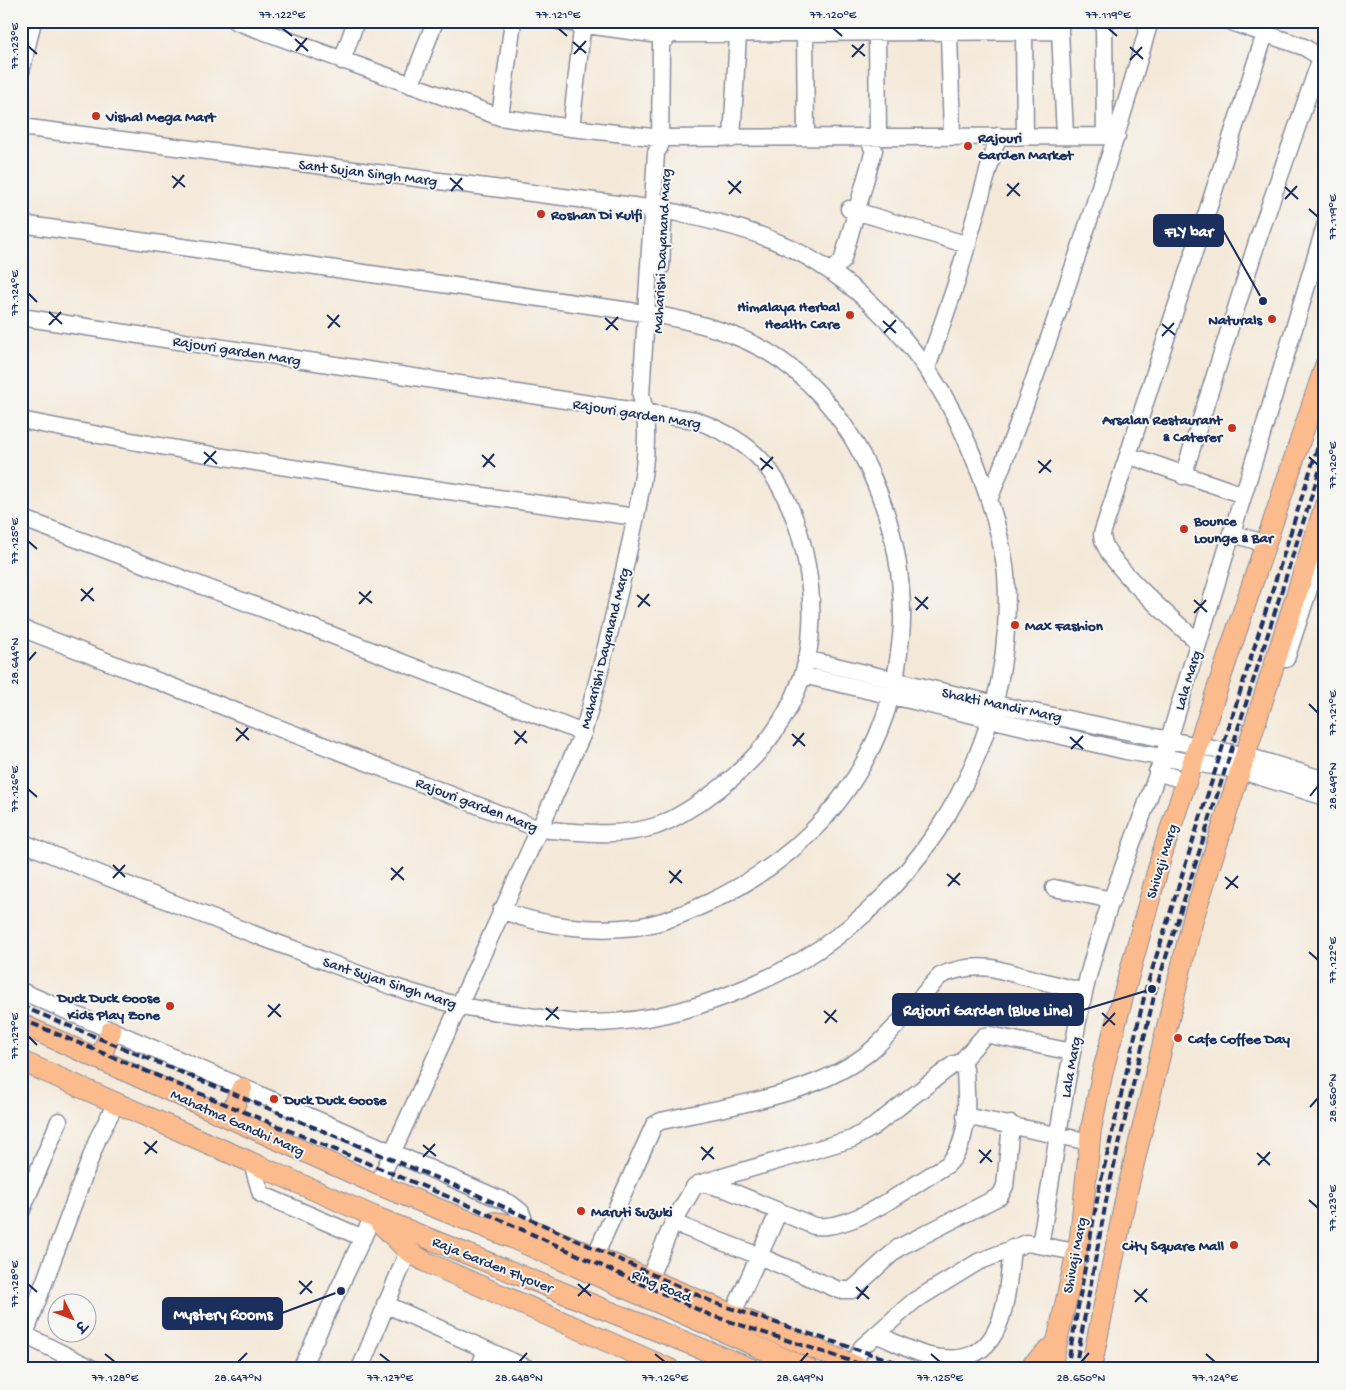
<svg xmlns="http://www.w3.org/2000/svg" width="1346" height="1390" viewBox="0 0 1346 1390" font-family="'Gochi Hand','Playpen Sans Deva',sans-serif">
  <rect width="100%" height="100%" fill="#f6f6f2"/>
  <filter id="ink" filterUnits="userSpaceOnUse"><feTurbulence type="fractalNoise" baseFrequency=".02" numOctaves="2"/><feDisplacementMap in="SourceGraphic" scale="10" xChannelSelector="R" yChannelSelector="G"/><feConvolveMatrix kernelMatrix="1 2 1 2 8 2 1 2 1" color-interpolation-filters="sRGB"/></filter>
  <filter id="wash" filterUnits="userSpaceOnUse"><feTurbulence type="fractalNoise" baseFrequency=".0096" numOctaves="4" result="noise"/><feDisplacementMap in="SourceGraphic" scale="20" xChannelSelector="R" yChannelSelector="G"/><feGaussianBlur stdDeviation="1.12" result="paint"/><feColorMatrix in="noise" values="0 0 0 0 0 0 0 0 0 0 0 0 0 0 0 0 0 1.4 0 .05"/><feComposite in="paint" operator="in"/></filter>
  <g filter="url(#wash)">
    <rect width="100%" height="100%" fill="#f4e9d9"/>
  </g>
  <g filter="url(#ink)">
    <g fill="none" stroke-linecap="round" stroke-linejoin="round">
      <g stroke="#888c9c" stroke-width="19">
        <path id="minor" d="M235 21 500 117 571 128 661 138 1117 136
          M558 21 666 36
          M1104 21 1105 136
          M1228 21 1304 47 1325 60
          M1024 31 1025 136
          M1060 31 1065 135
          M949 32 952 136
          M877 33 878 136
          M805 34 806 137
          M342 61 356 21
          M21 72 33 21
          M411 85 435 21
          M500 117 513 21
          M21 127 664 210C719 222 771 233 819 264 885 305 938 373 968 444 985 484 999 524 1005 566 1008 587 1007 610 1006 630 997 774 907 908 778 973 720 1002 652 1024 585 1023 564 1023 543 1018 522 1015 501 1012 479 1010 458 1005 399 992 342 967 285 946 197 913 109 878 21 842
          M571 128 583 21
          M732 139 738 34
          M849 209 968 245
          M21 224 658 315C701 323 745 335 782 361 859 416 901 520 902 613 903 635 898 658 895 681
          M661 267 664 202
          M834 268 842 262 874 150 871 145 872 136
          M21 317 695 420C720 429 744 441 762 461 806 511 824 614 802 677 784 730 748 770 702 801 688 810 672 821 656 826 618 838 578 832 539 829L21 628
          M927 368 956 284 998 136
          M21 420C225 461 430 489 636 517
          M1128 455 1102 534C1101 560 1177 623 1198 642
          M1183 476 1258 239 1321 58
          M1243 495 1128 455 1265 34
          M989 500C1050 343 1104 183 1150 21
          M21 518 293 620 583 733
          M1231 533 1266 544
          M806 659 995 704 1247 756 1325 780
          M1286 659 1325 540
          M803 675 1126 751 1242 771 1325 797
          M1157 772 1186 781
          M1054 888 1112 900
          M501 910C542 926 591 932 635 927 661 924 686 913 710 902 798 860 865 791 891 696
          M21 991 511 1204 521 1212 527 1228
          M959 1064 984 1036 990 1035 1072 1052
          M965 1116 1090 1142
          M252 1163 261 1194 363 1238
          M378 1184 583 733C598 681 611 628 623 575 634 525 656 443 641 395L656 153 660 146 661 43 671 34 1060 31V21
          M21 1212 59 1121
          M673 1223 759 1256 779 1211
          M1040 1245C1055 1161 1065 1076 1084 993 1104 905 1143 822 1170 736 1223 566 1273 396 1325 226
          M595 1256 654 1125 661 1121C728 1106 820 1095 873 1049 898 1027 917 1000 940 976 957 968 973 966 992 968L1084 992
          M649 1279 673 1223 694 1187 698 1184 852 1139 873 1127 954 1064 962 1065 965 1069C966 1099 972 1142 947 1165 912 1185 854 1231 814 1226L728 1190 702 1183
          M385 1304 529 1369
          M732 1315 759 1256 839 1290H852L898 1248 1000 1196 1005 1186 1011 1124
          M21 1333 93 1369
          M876 1334C893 1341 911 1352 930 1356 1005 1373 1006 1302 1012 1248
          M21 1345 98 1138 116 1103
          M853 1366 862 1347 914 1301 978 1262 1027 1243 1076 1252
          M301 1369 373 1216
          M360 1369 408 1251
          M479 1369 486 1350"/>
      </g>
      <g stroke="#888c9c" stroke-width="22">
        <path id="major" d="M21 1024 376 1184 512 1238 808 1369
          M100 1059 111 1031
          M21 1061 373 1216 752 1369
          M229 1117 242 1088
          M495 1222 527 1228 863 1369
          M380 1223 408 1251 426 1262 670 1369
          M1028 1369 1057 1343
          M1051 1369 1080 1237 1091 1129 1103 1070 1162 854 1325 366
          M1091 1369 1126 1196 1193 919 1325 505"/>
      </g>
      <use href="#minor" stroke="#fff" stroke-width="16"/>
      <use href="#major" stroke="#fbbb8c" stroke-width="20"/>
      <path stroke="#1b2f5e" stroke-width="4" stroke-dasharray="8 4" stroke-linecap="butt" d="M21 1006 473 1193 715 1303 917 1369
        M21 1019 468 1205 710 1315 875 1369
        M1067 1369 1099 1189 1146 989 1325 424
        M1075 1369 1108 1191 1155 992 1325 453"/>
    </g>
  </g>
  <path fill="none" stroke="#1b2f5e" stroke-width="2" d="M282 28 292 36M558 28 567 36M833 28 842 36M1108 28 1117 36M295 39 308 51M573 42 586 53M852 45 865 56M28 46 37 54M1130 47 1143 59M296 51 307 38M574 54 586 41M852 57 864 44M1130 60 1142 47M172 176 185 187M450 178 463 190M728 181 741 193M1007 184 1020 196M1285 187 1298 199M173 188 184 175M451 191 462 178M729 194 741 181M1007 196 1019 183M1285 199 1297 186M1309 209 1318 217M28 293 37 302M49 312 62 324M327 315 340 327M605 318 618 330M883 321 896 333M1162 324 1175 335M49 325 61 312M328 328 339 315M606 330 618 317M884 333 896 320M1162 336 1174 323M204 452 217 464M482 455 495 467M1309 457 1318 465M760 458 773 469M1038 461 1051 472M204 464 216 451M483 467 494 454M761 470 773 457M1039 473 1051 460M28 541 37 549M81 589 94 601M359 592 372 603M637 595 650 606M915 597 928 609M1194 600 1207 612M81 601 93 588M359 604 371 591M638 607 649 594M916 610 928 597M1194 613 1206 600M28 661 36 652M1309 704 1318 713M236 728 249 740M514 731 527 743M792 734 805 746M1070 737 1083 749M236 741 248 728M515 744 526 731M793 746 804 733M1071 749 1083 736M28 789 37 797M1310 796 1318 786M113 865 125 877M391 868 404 880M669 871 682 883M947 874 960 885M1225 877 1238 888M113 878 125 865M391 880 403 867M670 883 681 870M948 886 960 873M1226 889 1238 876M1309 952 1318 960M268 1005 281 1017M546 1008 559 1019M824 1011 837 1022M1102 1013 1115 1025M268 1017 280 1004M546 1020 558 1007M825 1023 836 1010M1103 1026 1115 1013M28 1036 37 1045M1310 1107 1318 1098M144 1142 157 1153M423 1145 436 1156M701 1147 714 1159M979 1150 992 1162M1257 1153 1270 1165M145 1154 157 1141M423 1157 435 1144M702 1160 713 1147M980 1163 991 1150M1258 1165 1270 1152M1309 1200 1318 1208M299 1281 312 1293M28 1284 37 1292M578 1284 591 1296M856 1287 869 1299M1134 1290 1147 1302M300 1294 312 1281M578 1296 590 1284M857 1299 868 1286M1135 1302 1147 1289M105 1354 115 1362M380 1354 390 1362M655 1354 665 1362M931 1354 940 1362M1206 1354 1215 1362M238 1362 247 1353M519 1362 527 1353M800 1362 808 1353M1081 1362 1089 1353"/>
  <g fill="#c8321e" stroke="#f6f6f2" stroke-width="2">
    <circle cx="96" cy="116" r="5"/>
    <circle cx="968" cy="146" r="5"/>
    <circle cx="541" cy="214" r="5"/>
    <circle cx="850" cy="315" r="5"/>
    <circle cx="1272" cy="319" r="5"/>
    <circle cx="1232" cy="428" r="5"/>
    <circle cx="1184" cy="529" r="5"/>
    <circle cx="1015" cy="625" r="5"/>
    <circle cx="170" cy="1006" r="5"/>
    <circle cx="1178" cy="1038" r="5"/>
    <circle cx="274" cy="1099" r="5"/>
    <circle cx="581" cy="1211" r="5"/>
    <circle cx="1234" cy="1245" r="5"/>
  </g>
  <g text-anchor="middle" stroke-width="4" stroke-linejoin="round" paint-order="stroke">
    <g font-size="15" font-weight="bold" fill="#1b2f5e" stroke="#f6f6f2" text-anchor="start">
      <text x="106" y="121">Vishal Mega Mart</text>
      <text x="978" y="142">Rajouri<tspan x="978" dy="17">Garden Market</tspan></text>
      <text x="551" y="219">Roshan Di Kulfi</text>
      <text x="840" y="311" text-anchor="end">Himalaya Herbal<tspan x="840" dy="17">Health Care</tspan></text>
      <text x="1262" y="324" text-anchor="end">Naturals</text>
      <text x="1222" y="424" text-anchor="end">Arsalan Restaurant<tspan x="1222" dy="17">&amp; Caterer</tspan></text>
      <text x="1194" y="525">Bounce<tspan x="1194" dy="17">Lounge &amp; Bar</tspan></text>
      <text x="1025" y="630">Max Fashion</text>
      <text x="160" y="1002" text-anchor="end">Duck Duck Goose<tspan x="160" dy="17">Kids Play Zone</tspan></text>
      <text x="1188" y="1043">Cafe Coffee Day</text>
      <text x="284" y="1104">Duck Duck Goose</text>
      <text x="591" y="1216">Maruti Suzuki</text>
      <text x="1224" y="1250" text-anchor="end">City Square Mall</text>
    </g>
    <g font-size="15" fill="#1b2f5e" stroke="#f6f6f2">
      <text transform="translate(368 172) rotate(7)" y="5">Sant Sujan Singh Marg</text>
      <text transform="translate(661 251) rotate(-87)" y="5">Maharishi Dayanand Marg</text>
      <text transform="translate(237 350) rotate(9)" y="5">Rajouri garden Marg</text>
      <text transform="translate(637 413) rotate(9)" y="5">Rajouri garden Marg</text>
      <text transform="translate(604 648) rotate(-76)" y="5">Maharishi Dayanand Marg</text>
      <text transform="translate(1187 680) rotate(-73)" y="5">Lala Marg</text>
      <text transform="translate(1002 704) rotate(12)" y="5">Shakti Mandir Marg</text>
      <text transform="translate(477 804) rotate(21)" y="5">Rajouri garden Marg</text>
      <text transform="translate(1161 861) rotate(-73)" y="5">Shivaji Marg</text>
      <text transform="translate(390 982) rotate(18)" y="5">Sant Sujan Singh Marg</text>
      <text transform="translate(1070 1067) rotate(-80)" y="5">Lala Marg</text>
      <text transform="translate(238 1122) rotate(24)" y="5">Mahatma Gandhi Marg</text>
      <text transform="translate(1074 1255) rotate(-79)" y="5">Shivaji Marg</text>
      <text transform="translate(493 1264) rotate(22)" y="5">Raja Garden Flyover</text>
      <text transform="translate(662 1285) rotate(23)" y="5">Ring Road</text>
    </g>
  </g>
  <path fill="none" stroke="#1b2f5e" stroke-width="2" d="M1263 301L1223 230M1152 989L1083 1010M341 1291L282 1313"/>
  <g fill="#1b2f5e" stroke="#f6f6f2" stroke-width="2">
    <circle cx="1263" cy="301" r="5"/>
    <circle cx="1152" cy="989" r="5"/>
    <circle cx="341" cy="1291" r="5"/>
  </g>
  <g fill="#1b2f5e" stroke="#1b2f5e" stroke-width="2">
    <rect x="1154" y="215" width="69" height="31" rx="5"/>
    <rect x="893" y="994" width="190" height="31" rx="5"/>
    <rect x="163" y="1298" width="119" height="31" rx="5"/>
  </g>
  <g font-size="16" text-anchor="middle" font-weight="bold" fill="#fff">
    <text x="1189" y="236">FLY bar</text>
    <text x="988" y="1015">Rajouri Garden (Blue Line)</text>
    <text x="223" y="1319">Mystery Rooms</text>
  </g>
  <rect width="1346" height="1390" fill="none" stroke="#f6f6f2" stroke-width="55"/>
  <g transform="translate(72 1318) rotate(132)"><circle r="24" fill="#f6f6f2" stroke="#9ea6b7"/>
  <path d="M0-4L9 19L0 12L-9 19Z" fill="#c8321e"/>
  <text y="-8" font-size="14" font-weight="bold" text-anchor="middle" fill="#1b2f5e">उ</text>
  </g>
  <rect x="28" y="28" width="1290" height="1334" fill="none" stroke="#1b2f5e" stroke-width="2"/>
  <g font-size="12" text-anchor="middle" fill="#1b2f5e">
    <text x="282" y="18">77.122°E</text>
    <text x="558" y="18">77.121°E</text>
    <text x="833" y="18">77.120°E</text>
    <text x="1108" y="18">77.119°E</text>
    <text transform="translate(14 46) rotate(-90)" y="4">77.123°E</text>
    <text transform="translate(1332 217) rotate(-90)" y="4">77.119°E</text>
    <text transform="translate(14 293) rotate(-90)" y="4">77.124°E</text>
    <text transform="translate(1332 465) rotate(-90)" y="4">77.120°E</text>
    <text transform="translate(14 541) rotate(-90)" y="4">77.125°E</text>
    <text transform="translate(14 661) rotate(-90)" y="4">28.644°N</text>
    <text transform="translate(1332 713) rotate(-90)" y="4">77.121°E</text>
    <text transform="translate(1332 786) rotate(-90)" y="4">28.649°N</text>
    <text transform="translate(14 789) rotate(-90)" y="4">77.126°E</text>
    <text transform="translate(1332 960) rotate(-90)" y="4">77.122°E</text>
    <text transform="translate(14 1036) rotate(-90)" y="4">77.127°E</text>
    <text transform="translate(1332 1098) rotate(-90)" y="4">28.650°N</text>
    <text transform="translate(1332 1208) rotate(-90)" y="4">77.123°E</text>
    <text transform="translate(14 1284) rotate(-90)" y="4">77.128°E</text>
    <text x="115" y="1381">77.128°E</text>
    <text x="238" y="1381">28.647°N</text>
    <text x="390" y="1381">77.127°E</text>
    <text x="519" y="1381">28.648°N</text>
    <text x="665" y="1381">77.126°E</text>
    <text x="800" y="1381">28.649°N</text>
    <text x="940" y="1381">77.125°E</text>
    <text x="1081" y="1381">28.650°N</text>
    <text x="1215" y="1381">77.124°E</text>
  </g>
</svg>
